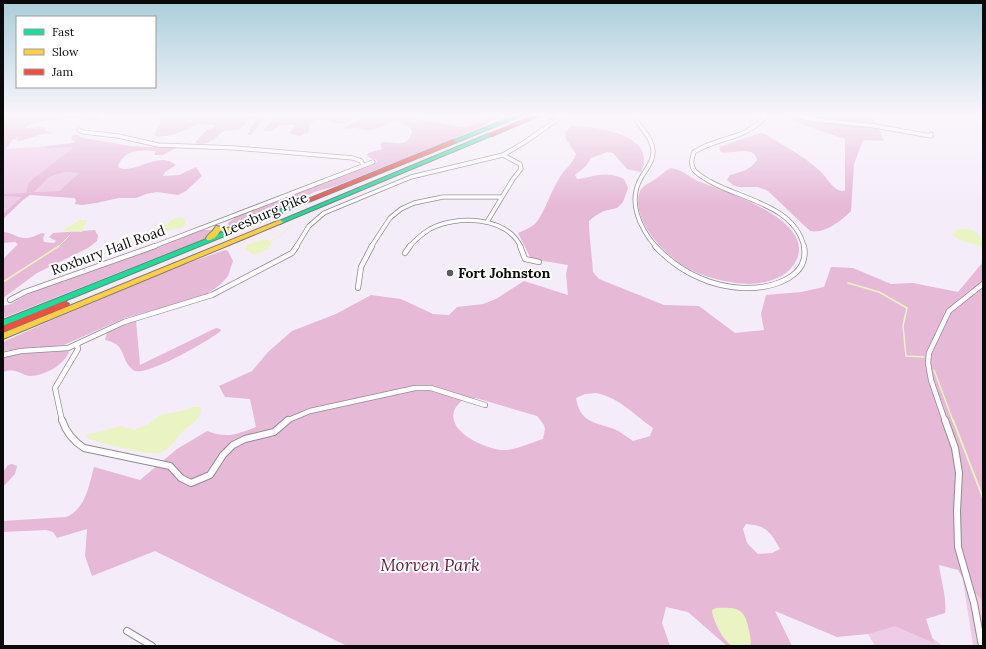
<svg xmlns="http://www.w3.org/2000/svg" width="986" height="649" viewBox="0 0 986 649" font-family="Lora,serif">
  <rect width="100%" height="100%" fill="#f5ecf9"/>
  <path fill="#eecbe6" d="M84 144 3 217V149Z
    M65 172 79 173 59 191 34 192 33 191 49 177Z
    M958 547 983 555V646H973Z
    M872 593 943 646H875L868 634Z"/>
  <path fill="#e6b9d7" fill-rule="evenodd" d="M3 116H101L95 120 67 118 30 124 25 128 45 127V131L53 133 43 134 19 141 17 140 18 138 12 140 5 150H3Z
    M161 116H266L251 135H248V133L256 119H250C238 129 241 132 225 130 215 137 210 147 195 143 198 139 203 133 207 130 211 128 214 128 216 125L198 124 173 135 156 137 154 134 160 124Z
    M276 116H401L461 127C476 126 488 116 503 116L490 121 483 127 336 186 314 192 291 204 234 226H229L228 223 236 217 377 162V160L370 158 367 155 368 153 382 149 380 144 383 142C394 141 408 150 412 131L408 126 396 120 372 130H364L356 128 342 129 359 120 361 117H359C353 118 347 123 341 123 328 125 324 112 310 124L308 133 299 136 289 133 295 127V125H280L271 131H265L263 130Z
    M783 116H873L884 141 863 140 854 164 851 211C841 221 825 234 810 231L768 191 758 187H739L733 185 727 180 730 175C741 172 750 170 757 160 754 144 732 155 721 152L719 147 760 133 765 134C784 146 804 156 820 171 828 178 832 190 843 191L845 190V139L815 129Z
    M571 126C594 126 659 134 641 172L627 169 613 153 607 152 591 158 586 166 575 175 577 179C596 177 604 170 624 179L628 188 623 202 617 208 604 211 595 216 589 221C589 238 592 255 593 272L599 279 664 305 699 306 735 333 764 330 761 314 766 295 801 292 824 287 831 267 853 268 891 284 913 283 958 292 983 262V601L966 583 958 570 939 565C941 580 947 599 945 613L926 619 934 643 895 626 868 634 837 637 775 611 792 646H727L688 612 666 607 662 623 670 646H347L155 551 92 576 85 556 87 529 57 538 53 532 46 530 3 532V521L66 517C86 509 89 485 94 467L140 480 177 449 207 431C228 439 237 434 256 427L250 399 225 397 219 386 252 371 268 352 292 331 336 314 371 295 401 299 433 314 449 315 457 307 483 304 496 299 524 281 568 295 566 274 568 265 531 259 518 233C524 230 530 228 535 224 543 216 552 189 560 177 565 168 573 164 576 154L566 139 565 132ZM596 393C620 398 633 414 653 428L650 436 633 441C627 437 621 432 614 429 595 422 580 423 576 398L585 394ZM476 398 537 416 544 425 545 429 543 439C530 443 514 451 501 450 484 448 448 433 454 411 455 407 460 403 463 399ZM746 524C767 526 770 531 780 549L772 553 758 554 747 543 743 529Z
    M73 135H77L83 138 131 146 176 148 163 155H154L156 151C141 150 125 149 118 166L119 168C137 174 158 150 176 165L165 172 163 176 179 175 196 167 202 176 186 191 178 195 157 192 146 194 136 198H119L96 203 82 205 75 204 76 200 74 198 30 195 23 200 3 219V214L22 197 3 196 4 194 26 193 29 182 74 147 48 148 45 147 46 146 73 143 76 142 71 139ZM65 172 79 173 59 191 34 192 49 177Z
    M671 168C684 170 687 176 698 181 726 192 826 223 792 267 783 279 763 284 749 284 730 283 710 279 693 271 669 260 632 223 639 194 641 185 651 183 657 178 663 174 664 171 671 168Z
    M95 230 98 236 97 241 88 248 37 273 3 298V259L18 244 15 242 3 243V232C12 232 18 239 27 238 33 238 37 234 43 233L45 234 43 238 44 242 54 243 56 241 49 237 53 233Z
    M203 230H211L213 232 209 237 3 318V306L11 304 33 291Z
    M225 250 228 251 233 261 228 276 221 284 204 296 125 318 64 345 3 351V342L50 321 180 266Z
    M136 320 140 365 216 328 220 329 221 331C210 340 143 379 133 370 119 358 128 345 105 340L107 333Z
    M67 350 69 352C64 365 44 376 30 376 25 376 21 372 15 371 11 370 7 371 3 372V357L14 354Z
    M12 464 17 466 15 474 3 487V472L8 465Z"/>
  <path fill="#eaf4c2" d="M181 217 185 220V225L181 228 155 233V232C165 227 169 219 181 217Z
    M80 220H87L82 232 62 231Z
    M964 228C978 231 980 233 983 247L957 239 953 235 956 230Z
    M265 239 270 241 271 244 268 249 254 255 246 250V245Z
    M193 407H201C201 420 193 423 184 430 176 437 171 450 159 453 145 456 105 443 89 439L86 435 121 426 134 430 150 423 160 415 181 411Z
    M716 608C738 607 745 608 749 631 750 636 752 641 750 646 745 646 738 647 733 646 724 643 712 619 712 610Z"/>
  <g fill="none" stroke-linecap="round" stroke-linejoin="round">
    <path stroke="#eaf4c2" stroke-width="1" d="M270 242 281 235 293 222
      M58 247 69 236"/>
    <path stroke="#eaf4c2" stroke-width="1.5" d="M3 282 59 246
      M848 283 879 292 907 308 903 326 906 356 924 357
      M934 370 953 421"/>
    <path stroke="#eaf4c2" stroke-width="2" d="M953 420 983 498"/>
    <g stroke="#908c92" stroke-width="5">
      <path id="street-far2" d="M634 116C640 128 652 137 653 150 654 161 646 169 641 178 627 202 640 228 656 247
        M766 116C744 141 719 136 694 152 692 158 690 164 694 170 697 174 704 178 709 181 740 199 795 205 804 247
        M797 116 817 120 875 126 931 136V134
        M79 130 83 132 118 136 158 145 235 148 353 158 361 161 363 165
        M487 222 513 179 521 169 520 164 503 155
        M152 247 373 162
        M296 247 309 226 324 213 411 177 503 155 525 142 562 116
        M371 247 390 218 401 209 414 203 443 197H501
        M409 247C415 240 422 234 430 229 457 215 506 216 521 247"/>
    </g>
    <g stroke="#908c92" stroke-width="6">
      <path id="street-far1" d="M520 246 525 259 539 262
        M655 246C668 260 683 271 700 278 713 284 728 287 742 288 767 289 810 280 804 246
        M405 253 410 246
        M358 288 361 267 372 246
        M10 300 25 292 155 246
        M3 355 21 351 68 348 124 322 212 295 292 253 297 246
        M62 421 55 388 78 349 77 345
        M286 421 310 411 415 388H431L485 405
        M945 421 931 380 928 363 929 353 949 311 983 284"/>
    </g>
    <g stroke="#908c92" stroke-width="8">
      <path id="street" d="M62 420C66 432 73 441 84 448L170 466 181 478 191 483 210 475 223 455 233 445 245 439 274 432 288 420
        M945 420 955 448 959 473 957 511 958 547 974 603 982 646
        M127 631 152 646"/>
    </g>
    <g stroke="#7d797f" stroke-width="2">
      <path id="fast" d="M514 116H520L455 143 450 142Z
        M488 134 493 135 282 223 280 224 277 222Z
        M294 204 297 206 296 207 3 326V320Z"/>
    </g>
    <g stroke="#7d797f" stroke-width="2">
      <path id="slow" d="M546 116H552L559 119 556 121Z
        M280 220 283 222 282 223 3 339V333Z
        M216 226 227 228 232 227 235 229 234 231 227 232 220 231C218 236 212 241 207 240L206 238C209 233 212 233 216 226Z"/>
    </g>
    <g stroke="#7d797f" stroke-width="2">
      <path id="jam" d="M533 116H539L492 136 487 135Z
        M453 140 456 142 455 143 296 207 294 208 291 206Z
        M65 301 69 304 68 306 3 332V326Z"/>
    </g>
    <use href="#street-far2" stroke="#fefcfe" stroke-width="3.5"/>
    <use href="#street-far1" stroke="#fefcfe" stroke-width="4.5"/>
    <use href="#street" stroke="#fefcfe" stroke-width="6"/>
    <use href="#fast" fill="#16e098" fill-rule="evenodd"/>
    <use href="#slow" fill="#ffcf43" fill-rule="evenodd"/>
    <use href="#jam" fill="#f24e42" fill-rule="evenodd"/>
  </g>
  <linearGradient id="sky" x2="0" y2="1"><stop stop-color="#a9ced9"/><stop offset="0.56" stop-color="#faf6fc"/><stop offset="1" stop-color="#faf6fc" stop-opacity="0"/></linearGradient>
  <rect width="986" height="206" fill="url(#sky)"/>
  <circle fill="#5c595e" stroke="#fff" stroke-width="1.5" cx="450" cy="273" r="4"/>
  <g text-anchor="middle" stroke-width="4" stroke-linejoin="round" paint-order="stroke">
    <g font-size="14" fill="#0a0a0a" stroke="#fff">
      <text transform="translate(265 214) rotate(-23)" y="5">Leesburg Pike</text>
      <text transform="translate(108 250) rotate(-20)" y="5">Roxbury Hall Road</text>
    </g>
    <g font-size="14" font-weight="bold" fill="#0a0a0a" stroke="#fff" text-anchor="start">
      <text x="458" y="278">Fort Johnston</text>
    </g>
    <g font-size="17" font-style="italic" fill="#611a33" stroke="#fff">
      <text x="430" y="571">Morven Park</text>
    </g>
  </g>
  <rect width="986" height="649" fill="none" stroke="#0a0a0a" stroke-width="8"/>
  <rect x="16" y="16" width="140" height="72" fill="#ffffff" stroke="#9d9d9d"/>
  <rect x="24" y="29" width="20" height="6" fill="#16e098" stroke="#9d9d9d"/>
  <text x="52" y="36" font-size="12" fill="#0a0a0a">Fast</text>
  <rect x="24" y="49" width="20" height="6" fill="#ffcf43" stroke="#9d9d9d"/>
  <text x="52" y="56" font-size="12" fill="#0a0a0a">Slow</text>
  <rect x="24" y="69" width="20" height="6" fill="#f24e42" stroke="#9d9d9d"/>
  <text x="52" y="76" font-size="12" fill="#0a0a0a">Jam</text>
</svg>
